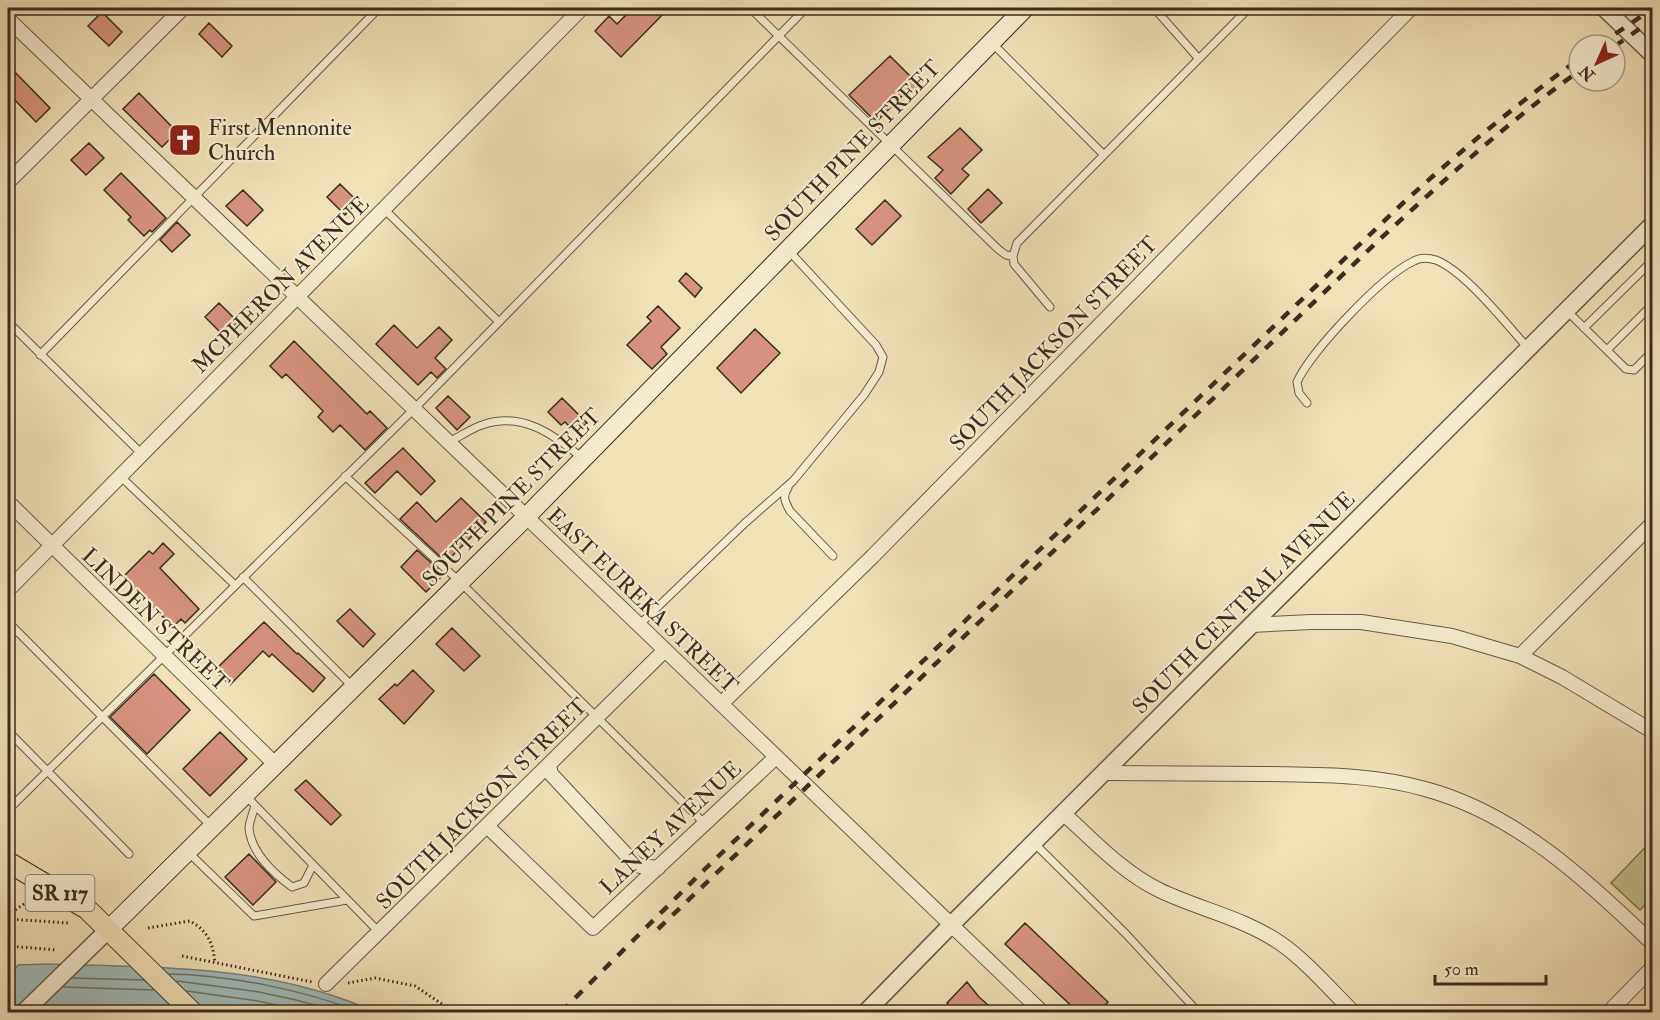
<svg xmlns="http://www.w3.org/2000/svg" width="1660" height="1020" viewBox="0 0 1660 1020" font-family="'IM FELL Double Pica',serif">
  <rect width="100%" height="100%" fill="#f0e1b6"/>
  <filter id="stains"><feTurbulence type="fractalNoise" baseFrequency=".00333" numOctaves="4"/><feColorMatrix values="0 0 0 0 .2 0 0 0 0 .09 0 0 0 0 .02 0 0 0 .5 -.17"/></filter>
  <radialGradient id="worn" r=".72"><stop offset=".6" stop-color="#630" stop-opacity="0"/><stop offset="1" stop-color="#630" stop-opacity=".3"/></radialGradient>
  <path fill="#c0c189" stroke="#7c7754" stroke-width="1.5" d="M1652 840V898L1640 910 1611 883Z"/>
  <path fill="#a0bbba" stroke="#77827c" stroke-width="1.5" d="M47 964C144 967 244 965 337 997 350 1001 363 1007 375 1012H8V978L18 965Z"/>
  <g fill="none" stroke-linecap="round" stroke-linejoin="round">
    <path stroke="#6c746c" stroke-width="1.5" d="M169 974C229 975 304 990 360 1012
      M73 978 144 980
      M177 981 259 992 296 1000 340 1012
      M64 987 153 990
      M187 991 258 1001 309 1012"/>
  </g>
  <path fill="#d7937f" stroke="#392d1f" stroke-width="1.5" d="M633 8H669L621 57 595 31 609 16 617 24Z
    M102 12 122 32 109 46 88 26Z
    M209 23 232 46 222 57 199 34Z
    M890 56 919 85 907 97 904 94 876 122 849 95Z
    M8 65 50 108 36 122 8 93Z
    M139 93 177 132 162 147 123 109Z
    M960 128 982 150 962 169 969 175 951 194 935 178 943 170 928 157Z
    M89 143 104 158 86 175 71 160Z
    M121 173 166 218 152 232 150 230 144 236 128 220 131 217 104 190Z
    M340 184 358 202 345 215 327 197Z
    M988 189 1002 203 981 223 968 209Z
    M243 190 263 210 247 226 226 206Z
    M885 200 901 216 872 245 856 229Z
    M177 222 190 235 172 252 160 240Z
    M686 273 702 288 695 297 679 281Z
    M219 303 238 322 224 336 205 317Z
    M658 306 680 328 661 347 667 354 652 369 627 345 651 321 647 317Z
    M394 325 417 348 439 327 452 340 435 358 446 369 437 378 431 372 418 385 376 344Z
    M755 329 780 353 741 393 717 368Z
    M294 341 367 414 370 411 387 428 365 450 340 425 333 432 318 417 323 411 286 374 282 378 270 366Z
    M448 396 470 417 457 430 436 408Z
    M562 398 587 423 576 433 565 422 561 425 548 412Z
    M403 448 435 481 421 495 397 471 375 493 365 483Z
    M461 498 486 522 446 562 400 519 417 502 436 522Z
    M163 543 174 554 160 568 199 609 185 623 181 619 173 627 123 577 149 551 153 554Z
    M417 550 438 569 437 571 442 576 426 592 401 567Z
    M350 609 375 634 363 647 337 621Z
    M264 622 297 654 298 653 325 678 313 692 272 654 269 657 263 651 230 685 215 670Z
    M452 628 480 656 464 671 436 644Z
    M413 670 434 691 404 724 379 699 395 684 397 686Z
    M154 674 190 710 147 754 110 717Z
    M220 732 247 759 210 796 183 769Z
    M306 780 341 815 331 825 295 790Z
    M249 854 276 882 253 905 225 877Z
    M1025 923 1108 1002 1099 1012H1078L1005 944Z
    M967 982 979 997 996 1012H956L947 1003Z"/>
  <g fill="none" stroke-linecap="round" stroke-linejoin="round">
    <g stroke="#675a45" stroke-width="9">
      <path id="service" d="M750 8 998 249 1006 255 1013 256
        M1154 8 1199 59
        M993 44 1104 155
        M384 209 499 322
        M1050 307 1014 264 1013 256 1017 243 1249 8
        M1567 311 1626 369 1634 370 1652 352
        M8 322 142 454
        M1584 328 1652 261
        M1607 350 1652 305
        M40 355 379 8
        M1307 403 1299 393 1297 382C1311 351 1383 275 1414 261 1421 257 1429 258 1436 260 1466 272 1506 324 1529 349
        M448 442C460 437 470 429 482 425 521 411 553 434 581 457
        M120 476 235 585
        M345 476 460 582 705 824
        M788 488C782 496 785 502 790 511L833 556
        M243 577 352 686
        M8 622 211 826
        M639 625 745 523 793 481 864 395 879 372 883 357 876 345 789 251
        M8 731 129 854
        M245 795 379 932
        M255 806C253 813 249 822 249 829 252 854 273 873 292 887L304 883 313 865
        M8 810 414 409 806 8
        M1033 842 1126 934 1198 1012
        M188 852 254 916 347 900"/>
    </g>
    <g stroke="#675a45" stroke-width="16">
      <path id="minor" d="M8 19 1042 1012
        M8 182 183 8
        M8 502 276 765
        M8 590 582 8
        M1251 625 1311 622H1361L1452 636 1520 656 1562 677 1652 731
        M1520 656 1652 524
        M721 704 873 556 1411 8
        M549 766 551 774 632 861 640 866 658 868
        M1103 773C1158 773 1212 774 1267 774 1320 775 1373 774 1425 789 1515 813 1587 880 1652 943
        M1063 813C1093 840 1122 872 1159 890 1198 909 1244 918 1280 943 1304 959 1332 991 1353 1012
        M488 827 593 928 776 757
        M326 984 665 650
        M1609 1012 1652 968"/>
    </g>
    <g stroke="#675a45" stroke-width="19">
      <path id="tertiary" d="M1604 8 1652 54
        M24 1012 108 930
        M866 1012 951 925 1652 225"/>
    </g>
    <g stroke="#392d1f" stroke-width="20">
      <path id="secondary" d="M108 930 526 517 1025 8"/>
    </g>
    <g stroke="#392d1f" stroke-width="22">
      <path id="primary" d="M8 862 87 909 192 1012"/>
    </g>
    <path stroke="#392d1f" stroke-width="3" stroke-dasharray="1.5 3" stroke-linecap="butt" d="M8 915 34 897
      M8 919 69 923
      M148 928 190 921C208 931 213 943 215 963
      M8 946 56 950
      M182 956 312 982
      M348 983 375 978 415 986 454 1012"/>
    <use href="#service" stroke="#f5ecd0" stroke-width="7"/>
    <use href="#minor" stroke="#f5ecd0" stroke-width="14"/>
    <use href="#tertiary" stroke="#f5ecd0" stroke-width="16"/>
    <use href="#secondary" stroke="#f5ecd0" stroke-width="18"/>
    <use href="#primary" stroke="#f0e1b6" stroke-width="20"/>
    <path stroke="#392d1f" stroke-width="4.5" stroke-dasharray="10 10" stroke-linecap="butt" d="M1599 45 1652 9
      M1615 46 1652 20
      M658 929 1379 240C1443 181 1508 122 1579 71
      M561 1012 705 869 1403 203C1459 152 1517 104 1579 59"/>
  </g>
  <defs>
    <g id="church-square" transform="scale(1.725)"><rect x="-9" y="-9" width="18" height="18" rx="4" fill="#8f2418" stroke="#f5ecd0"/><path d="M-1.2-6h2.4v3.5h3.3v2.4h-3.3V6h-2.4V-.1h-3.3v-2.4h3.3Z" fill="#fff"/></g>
  </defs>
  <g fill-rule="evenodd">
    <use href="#church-square" x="185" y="140"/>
  </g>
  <g text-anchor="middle" stroke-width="4.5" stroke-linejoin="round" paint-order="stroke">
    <rect fill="#f5ecd0" stroke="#716654" stroke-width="1.5" x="25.5" y="875" width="69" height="36" rx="4.5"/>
    <g font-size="21" font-weight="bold" fill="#392d1f">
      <text x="60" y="900">SR 117</text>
    </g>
    <g font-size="22" fill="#392d1f" stroke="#f5ecd0" text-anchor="start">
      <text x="208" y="135">First Mennonite<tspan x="208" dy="25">Church</tspan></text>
    </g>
    <g font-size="22" fill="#392d1f" stroke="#f5ecd0">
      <text transform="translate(852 150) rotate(-46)" y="8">SOUTH PINE STREET</text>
      <text transform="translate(280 284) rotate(-45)" y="8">MCPHERON AVENUE</text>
      <text transform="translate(1053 343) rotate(-46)" y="8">SOUTH JACKSON STREET</text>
      <text transform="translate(511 497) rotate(-45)" y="8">SOUTH PINE STREET</text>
      <text transform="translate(643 600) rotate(44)" y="8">EAST EUREKA STREET</text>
      <text transform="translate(1243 602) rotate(-45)" y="8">SOUTH CENTRAL AVENUE</text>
      <text transform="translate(156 619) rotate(44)" y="8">LINDEN STREET</text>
      <text transform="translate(481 803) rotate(-45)" y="8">SOUTH JACKSON STREET</text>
      <text transform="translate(670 827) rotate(-43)" y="8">LANEY AVENUE</text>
    </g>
  </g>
  <rect width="1660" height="1020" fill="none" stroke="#f0e1b6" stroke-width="30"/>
  <rect x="9" y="9" width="1642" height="1002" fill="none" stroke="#392d1f" stroke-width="3"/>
  <rect x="15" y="15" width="1630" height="990" fill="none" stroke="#392d1f" stroke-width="1.5"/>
  <g transform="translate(1597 63) rotate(225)"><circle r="28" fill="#f5ecd0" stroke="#aaa089" stroke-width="1.5"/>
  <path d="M0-4.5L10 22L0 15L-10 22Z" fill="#8f2418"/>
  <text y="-9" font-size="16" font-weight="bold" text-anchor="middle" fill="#392d1f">N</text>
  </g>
  <path d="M1435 975v9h111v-9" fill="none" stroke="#392d1f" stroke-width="3"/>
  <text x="1444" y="975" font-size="18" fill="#392d1f" stroke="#f5ecd0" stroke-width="4.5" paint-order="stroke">50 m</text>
  <rect width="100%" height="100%" filter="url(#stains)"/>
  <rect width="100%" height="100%" fill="url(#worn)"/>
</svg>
